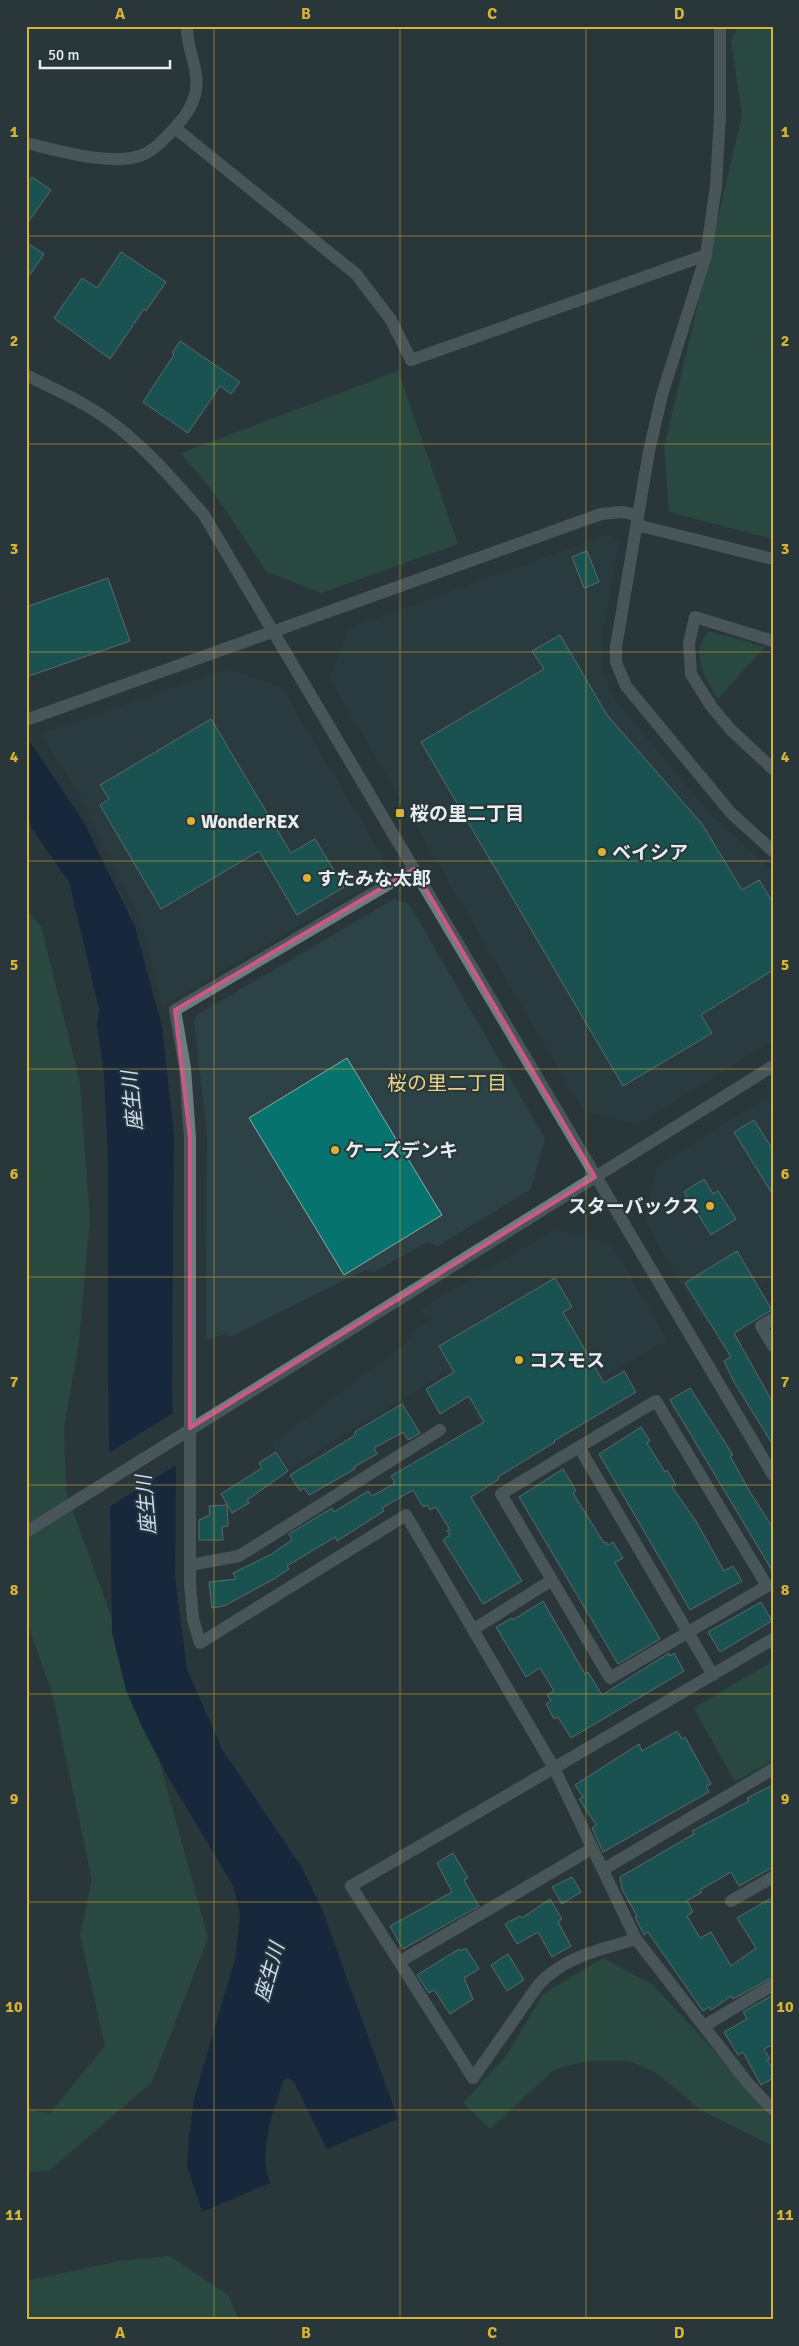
<svg xmlns="http://www.w3.org/2000/svg" width="799" height="2346" viewBox="0 0 799 2346" font-family="Signika,'Noto Sans JP',sans-serif">
  <rect width="100%" height="100%" fill="#29373a"/>
  <path fill="#2c4247" d="M610 534 619 542 601 641V668L615 700 710 814 773 872V1040L636 1125 584 1112 330 679 349 628Z
    M228 669 281 687 381 854 383 876 162 1006 147 943 135 908 82 799 41 734Z
    M394 899 409 904 545 1138 531 1189 438 1246 427 1242 374 1272 365 1270 230 1337 225 1334 206 1340 207 1134 194 1021 197 1015Z
    M766 1098 773 1110V1276L702 1319 644 1220 658 1166Z
    M557 1229 611 1244 667 1340 491 1442 449 1370 290 1468 272 1444 411 1340 413 1333 431 1319 420 1309Z"/>
  <path fill="#265e48" d="M738 26H773V539L669 512 664 448 742 115 731 40Z
    M398 371 458 544 321 593 267 572 216 496 181 453Z
    M709 631 765 647 718 699C706 679 688 652 709 631Z
    M26 910 41 926 80 1083 90 1218 79 1342 64 1428 66 1492 146 1712 208 1938 152 2082 49 2171 26 2172V2110L50 2113 105 2046 80 1935 92 1880 52 1693 26 1619Z
    M773 1661V1760L735 1782 694 1708Z
    M603 1958 652 1984 709 2045 773 2121V2146L701 2110 655 2072 629 2061H586L554 2070 490 2129 463 2103 506 2056 543 1994Z
    M170 2256 228 2295 239 2320H26V2281L119 2261Z"/>
  <path fill="#021842" d="M26 736 84 822 135 927 162 1026 174 1135 172 1390 176 1476 175 1576 187 1669 222 1749 301 1866 322 1909 398 2119 327 2149 294 2082 287 2078 283 2081C273 2115 258 2148 270 2183L202 2212 187 2167 189 2135 194 2099 235 1959 240 1915 234 1887 167 1775 142 1727 126 1690 112 1633 108 1379V1162L104 1075 97 1026 99 1009 69 882 34 832 26 815Z"/>
  <path fill="#29373a" d="M175 1412 178 1464 107 1508V1454Z"/>
  <path fill="#07736e" stroke="#96a8a6" d="M32 177 51 190 26 225V186Z
    M26 242 44 254 26 280Z
    M121 252 166 282 146 311 144 309 110 359 54 318 82 278 97 288Z
    M180 341 240 382 231 394 220 386 188 433 143 402 174 355 172 353Z
    M587 551 599 582 584 588 572 557Z
    M108 578 130 641 26 677V607Z
    M560 635 607 715 702 824 742 890 759 880 773 903V970L701 1015 712 1033 623 1086 421 742 544 669 532 651Z
    M211 719 291 853 315 839 344 887 297 915 259 851 161 909 100 805 109 799 100 785Z
    M347 1058 442 1215 344 1275 249 1118Z
    M754 1120 773 1150V1195L734 1132Z
    M704 1179 713 1194 718 1191 736 1219 711 1235 684 1192Z
    M737 1251 772 1310 734 1333 773 1403V1445L734 1382 724 1361 731 1357 685 1283Z
    M555 1278 572 1307 563 1312 604 1383 624 1371 636 1392 554 1441 555 1442 498 1477 499 1479 471 1497 522 1581 483 1604 443 1540 450 1535 447 1531 450 1530 436 1507 430 1510 427 1505 423 1507 413 1490 382 1508 384 1511 337 1541 335 1537 287 1566 289 1569 274 1579 224 1606 212 1608 209 1582 236 1579 233 1573 270 1555 292 1540 289 1534 332 1508 334 1512 368 1491 372 1496 395 1483 391 1476 484 1422 469 1396 440 1414 426 1389 454 1372 439 1346Z
    M690 1388 733 1455 730 1456 750 1492 773 1528V1572L670 1400Z
    M402 1404 420 1433 408 1440 403 1432 374 1448 377 1454 354 1467 355 1469 309 1495 304 1488 300 1491 290 1475 354 1436 356 1431Z
    M641 1427 650 1441 647 1443 665 1472 667 1470 676 1485 672 1487 696 1521 724 1571 733 1566 742 1581 690 1610 599 1454Z
    M276 1452 288 1471 247 1500 249 1503 232 1513 221 1494 262 1468 259 1463Z
    M563 1469 576 1491 573 1493 604 1543 606 1542 608 1545 613 1542 623 1558 615 1563 660 1639 618 1664 519 1497Z
    M227 1505 228 1526 222 1527 223 1540H199V1520L210 1515 209 1506Z
    M543 1601 585 1674 588 1672 602 1695 669 1653 670 1656 674 1653 684 1671 571 1738 558 1717 554 1719 546 1704 551 1701 547 1695 554 1691 540 1668 526 1677 496 1627 512 1618 513 1620Z
    M761 1602 772 1621 720 1652 708 1632Z
    M677 1731 682 1739 685 1737 711 1784 706 1786 709 1792 603 1852 592 1828 596 1825 579 1799 583 1797 575 1785 639 1744 642 1751Z
    M773 1785V1867L739 1886 731 1872 700 1890 702 1892 687 1901 693 1912 687 1916 700 1938 711 1932 731 1966 756 1948 737 1918 773 1897V1977L733 1999 731 1996 711 2010 709 2007 703 2011 648 1932 644 1935 635 1917 637 1916 622 1889 620 1877 694 1834 692 1831 749 1801 747 1798Z
    M453 1853 468 1878 464 1880 479 1906 403 1949 390 1926 452 1892 437 1863Z
    M572 1877 581 1892 562 1904 552 1887Z
    M550 1899 562 1919 558 1922 571 1946 552 1957 538 1932 517 1944 505 1924 520 1916 522 1918Z
    M466 1948 479 1969 464 1978 473 1999 450 2014 434 1990 429 1993 417 1975 459 1949 460 1951Z
    M508 1954 524 1980 507 1991 491 1965Z
    M773 1995V2044L764 2049 770 2059 767 2060 773 2069V2078L761 2085 743 2052 738 2055 724 2032 747 2019 743 2012Z"/>
  <g fill="none" stroke-linecap="round" stroke-linejoin="round">
    <path stroke="#6d7c80" stroke-width="12" d="M720 26V115L716 186 706 255 662 395 649 451 616 647V662L626 686 731 813 773 851
      M175 128 356 274 391 320 411 360 706 255
      M26 143C57 150 109 166 139 156 153 152 162 141 172 131 183 119 194 106 196 89 199 67 186 48 187 26
      M637 525 773 559
      M773 641 695 617 689 643 691 674 711 706 731 730 773 769
      M414 869 175 1010 185 1068 190 1138V1584L193 1619 200 1643 406 1515 554 1768 636 1939 747 2082 773 2110
      M773 1319 761 1326 773 1346
      M579 1447 501 1494 610 1678 767 1586 656 1401 579 1447 713 1675
      M190 1565 239 1556 440 1430
      M474 1629 552 1580
      M554 1768 773 1639
      M604 1869 773 1769
      M351 1886 473 2078 539 1984C566 1956 599 1950 636 1939
      M731 1901 773 1877
      M399 1962 593 1848
      M704 2026 773 1985"/>
    <path stroke="#6d7c80" stroke-width="12" d="M26 375C54 389 82 401 107 419 144 445 174 481 204 515L773 1475
      M26 720 601 514 622 512 638 515
      M26 1532 773 1066
      M351 1886 554 1768"/>
  </g>
  <path d="M0 0H799V2346H0ZM414 869 595 1177 190 1428V1138L175 1010Z" fill="#29373a" fill-opacity=".55" fill-rule="evenodd"/>
  <path fill="none" stroke="#cc5887" stroke-width="4" stroke-linejoin="round" d="M414 869 595 1177 190 1428V1138L175 1010Z"/>
  <path fill="none" stroke="#d7b434" stroke-width="1" stroke-opacity="0.55" d="M214 26V2320M400 26V2320M586 26V2320M26 236H773M26 444H773M26 652H773M26 861H773M26 1069H773M26 1277H773M26 1485H773M26 1694H773M26 1902H773M26 2110H773"/>
  <g fill="#d7b434" stroke="#29373a" stroke-width="2">
    <rect x="395" y="808" width="10" height="10" rx="2.5"/>
    <circle cx="191" cy="821" r="5"/>
    <circle cx="602" cy="852" r="5"/>
    <circle cx="307" cy="878" r="5"/>
    <circle cx="335" cy="1150" r="5"/>
    <circle cx="710" cy="1206" r="5"/>
    <circle cx="519" cy="1360" r="5"/>
  </g>
  <g text-anchor="middle" stroke-width="4" stroke-linejoin="round" paint-order="stroke">
    <g font-size="19" font-weight="bold" fill="#e5edef" stroke="#29373a" text-anchor="start">
      <text x="410" y="820">桜の里二丁目</text>
      <text x="201" y="828">WonderREX</text>
      <text x="612" y="859">ベイシア</text>
      <text x="317" y="885">すたみな太郎</text>
      <text x="345" y="1157">ケーズデンキ</text>
      <text x="700" y="1213" text-anchor="end">スターバックス</text>
      <text x="529" y="1367">コスモス</text>
    </g>
    <g font-size="20" fill="#ead386" stroke="#29373a">
      <text x="447" y="1090">桜の里二丁目</text>
    </g>
    <g font-size="20" font-style="italic" fill="#cddffd" stroke="#29373a">
      <text transform="translate(132 1101) rotate(-96)" y="7">座生川</text>
      <text transform="translate(146 1505) rotate(-95)" y="7">座生川</text>
      <text transform="translate(269 1972) rotate(-74)" y="7">座生川</text>
    </g>
  </g>
  <rect width="799" height="2346" fill="none" stroke="#29373a" stroke-width="55"/>
  <path d="M40 60v8h130v-8" fill="none" stroke="#e5edef" stroke-width="2.5"/>
  <text x="48" y="60" font-size="15" fill="#e5edef" stroke="#29373a" stroke-width="4" paint-order="stroke">50 m</text>
  <rect x="28" y="28" width="744" height="2290" fill="none" stroke="#d7b434" stroke-width="2"/>
  <g font-size="16" text-anchor="middle" font-weight="bold" fill="#d7b434">
    <text x="120" y="19">A</text>
    <text x="306" y="19">B</text>
    <text x="492" y="19">C</text>
    <text x="679" y="19">D</text>
    <text x="14" y="137">1</text>
    <text x="785" y="137">1</text>
    <text x="14" y="346">2</text>
    <text x="785" y="346">2</text>
    <text x="14" y="554">3</text>
    <text x="785" y="554">3</text>
    <text x="14" y="762">4</text>
    <text x="785" y="762">4</text>
    <text x="14" y="970">5</text>
    <text x="785" y="970">5</text>
    <text x="14" y="1179">6</text>
    <text x="785" y="1179">6</text>
    <text x="14" y="1387">7</text>
    <text x="785" y="1387">7</text>
    <text x="14" y="1595">8</text>
    <text x="785" y="1595">8</text>
    <text x="14" y="1804">9</text>
    <text x="785" y="1804">9</text>
    <text x="14" y="2012">10</text>
    <text x="785" y="2012">10</text>
    <text x="14" y="2220">11</text>
    <text x="785" y="2220">11</text>
    <text x="120" y="2338">A</text>
    <text x="306" y="2338">B</text>
    <text x="492" y="2338">C</text>
    <text x="679" y="2338">D</text>
  </g>
</svg>
